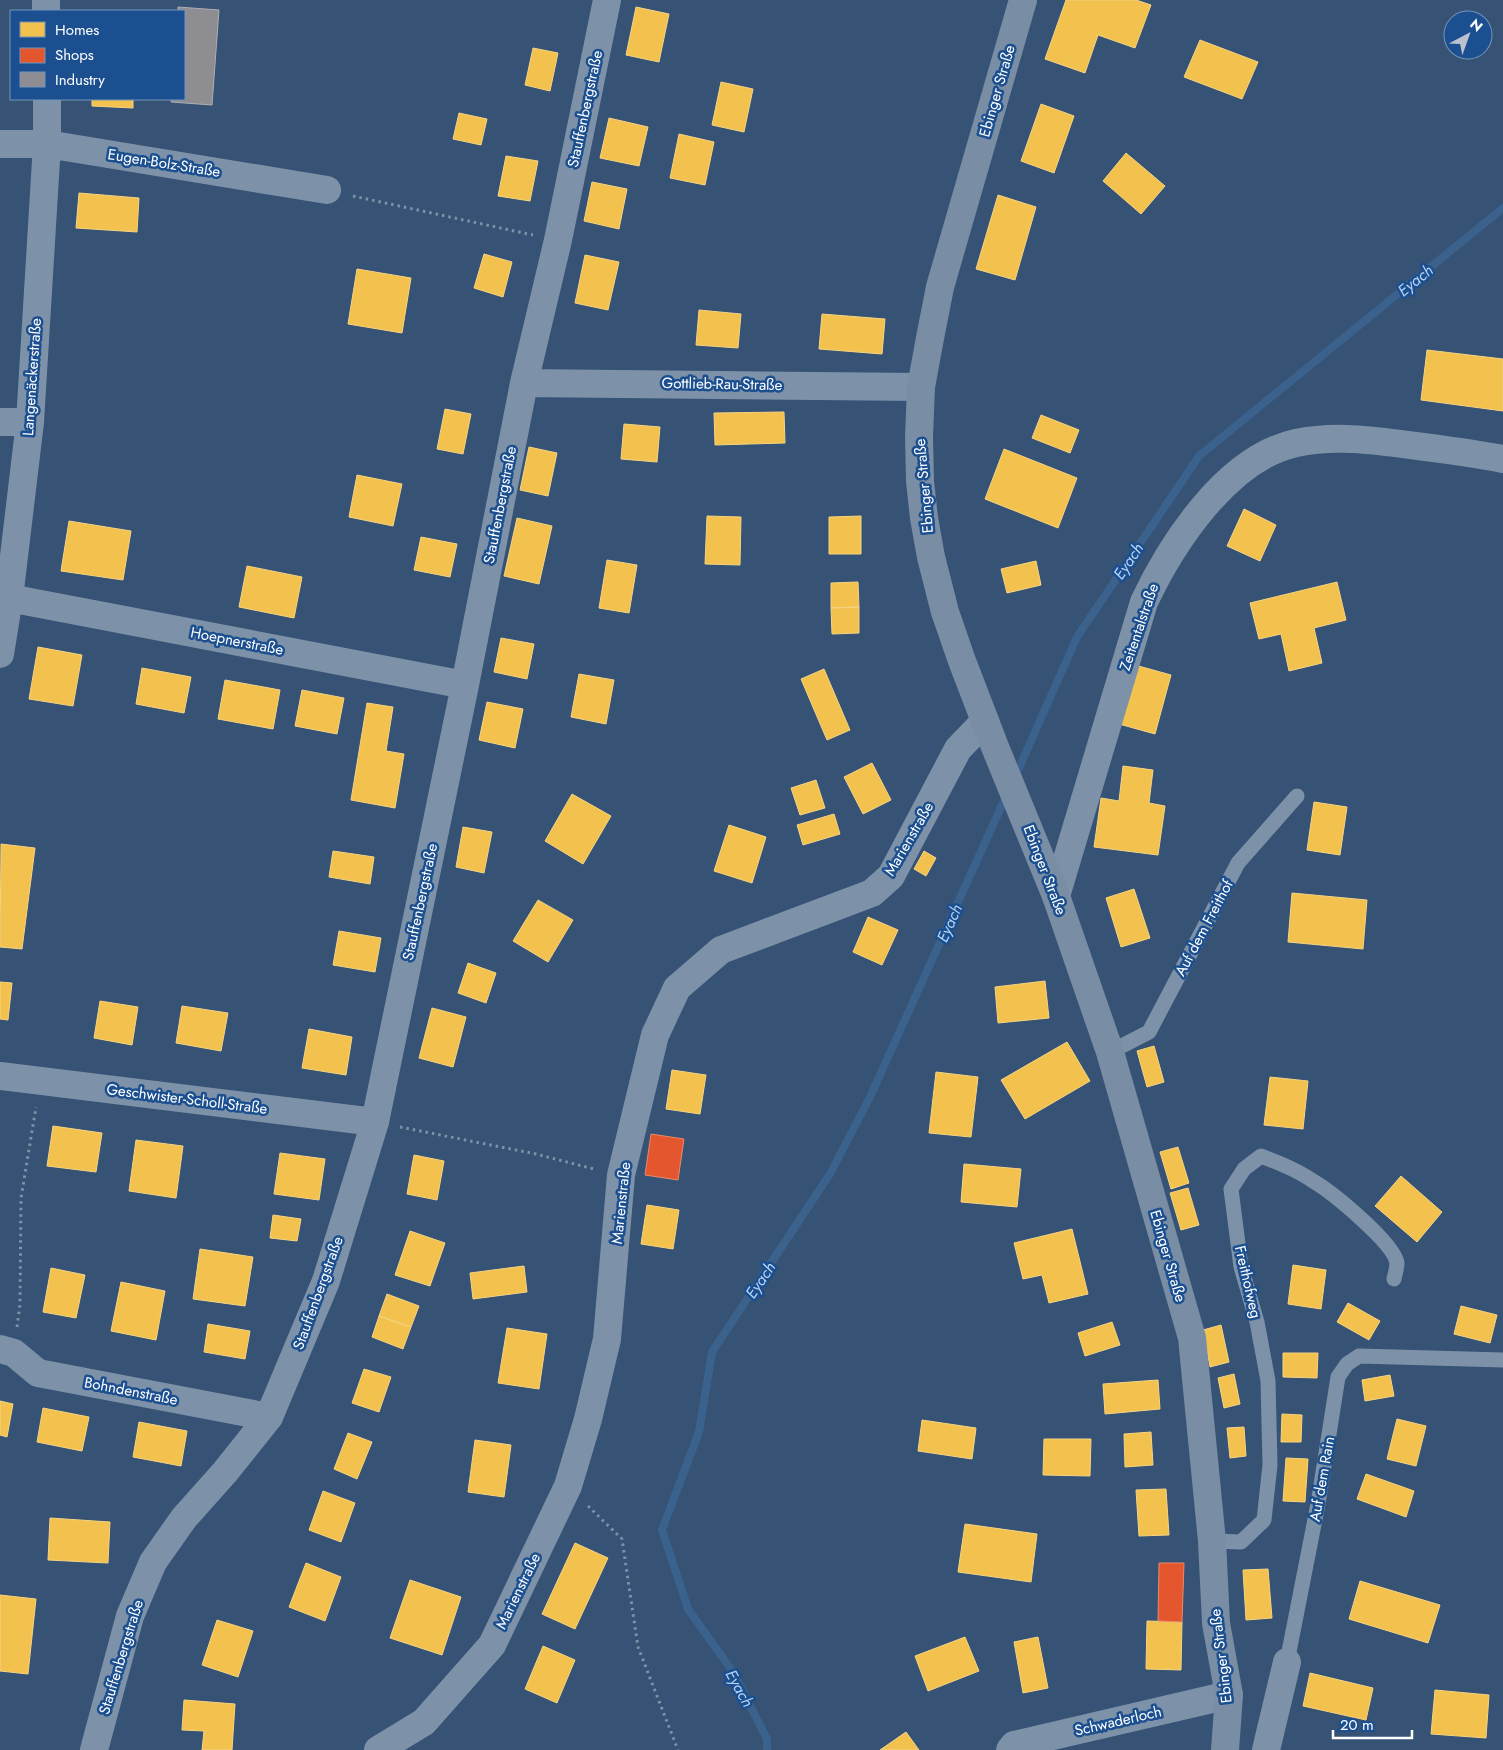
<svg xmlns="http://www.w3.org/2000/svg" width="1503" height="1750" viewBox="0 0 1503 1750" font-family="Jost,sans-serif">
  <rect width="100%" height="100%" fill="#365274"/>
  <path fill="#f2c14e" stroke="#f6d483" d="M1066 0H1136L1151 5 1135 48 1098 35 1085 73 1045 59Z
    M636 7 669 14 659 62 626 55Z
    M1200 40 1258 62 1242 99 1184 77Z
    M533 48 558 53 550 91 525 85Z
    M721 82 753 89 744 132 712 125Z
    M92 99H133V108L92 106Z
    M1041 104 1074 116 1054 173 1021 161Z
    M459 113 487 119 481 145 453 139Z
    M609 118 648 127 639 166 600 158Z
    M679 134 714 142 705 185 670 178Z
    M1126 153 1165 186 1141 214 1103 181Z
    M506 156 538 161 530 201 498 196Z
    M592 182 627 189 619 229 584 221Z
    M79 193 139 198 137 232 76 228Z
    M998 195 1036 207 1015 280 976 269Z
    M484 254 512 262 503 297 474 288Z
    M585 255 619 262 608 310 575 303Z
    M357 269 411 278 402 333 348 324Z
    M699 310 741 314 738 348 696 345Z
    M822 314 885 319 882 354 819 349Z
    M1427 350 1503 359V411L1421 400Z
    M445 409 471 414 463 454 437 449Z
    M784 412 785 443 715 445 714 413Z
    M1041 415 1079 430 1070 453 1032 438Z
    M624 424 660 427 657 462 621 459Z
    M529 447 557 453 548 496 520 490Z
    M1004 449 1077 478 1058 528 985 499Z
    M357 475 402 484 393 526 349 517Z
    M1244 509 1276 525 1260 561 1227 546Z
    M707 516 741 517 740 565 705 564Z
    M861 516V554H829V517Z
    M517 518 552 526 539 584 504 576Z
    M69 521 131 531 123 580 61 571Z
    M421 537 457 544 450 577 414 570Z
    M607 560 637 565 629 613 599 608Z
    M1036 561 1041 585 1007 593 1001 569Z
    M247 566 302 577 294 618 239 607Z
    M858 582 859 607 831 608V583Z
    M1337 582 1346 620 1314 628 1322 663 1289 671 1281 634 1259 639 1250 603Z
    M859 607V633L832 634 831 608Z
    M501 638 534 644 527 679 494 672Z
    M38 647 82 655 73 706 29 699Z
    M1135 665 1171 675 1155 734 1119 724Z
    M142 668 191 677 184 713 136 704Z
    M824 669 850 730 827 740 801 679Z
    M579 674 614 680 606 724 571 717Z
    M225 680 280 690 273 729 218 719Z
    M302 690 344 698 337 734 295 726Z
    M487 702 523 709 515 748 479 740Z
    M367 703 393 707 386 751 404 754 395 808 351 800Z
    M872 763 891 800 863 814 844 777Z
    M1123 766 1153 770 1149 803 1165 806 1158 855 1094 847 1101 798 1119 801Z
    M816 780 825 808 800 815 791 788Z
    M572 794 611 816 583 864 545 841Z
    M1314 802 1347 807 1340 855 1307 850Z
    M834 814 840 834 803 845 797 825Z
    M729 825 766 837 752 883 714 871Z
    M463 827 492 832 484 873 456 867Z
    M1 844 35 848 22 949 0 947Z
    M333 851 374 857 370 884 329 877Z
    M924 851 936 858 926 876 914 869Z
    M1134 889 1150 938 1121 947 1106 898Z
    M1292 893 1367 900 1363 949 1288 942Z
    M538 900 573 920 548 962 513 941Z
    M868 917 898 930 882 965 853 952Z
    M339 931 381 938 375 972 333 965Z
    M468 963 496 973 486 1003 458 993Z
    M1045 981 1049 1018 998 1023 995 987Z
    M0 982 12 983 8 1020 0 1019Z
    M100 1001 138 1007 132 1045 94 1038Z
    M182 1006 228 1013 221 1051 176 1043Z
    M432 1008 466 1017 453 1067 419 1058Z
    M309 1029 352 1037 346 1075 302 1068Z
    M1067 1042 1090 1081 1025 1119 1001 1080Z
    M1154 1046 1164 1082 1147 1087 1137 1051Z
    M672 1070 706 1075 700 1114 666 1109Z
    M936 1072 978 1077 971 1137 929 1133Z
    M1270 1077 1308 1081 1303 1129 1264 1125Z
    M53 1126 102 1133 96 1172 47 1166Z
    M136 1140 183 1146 176 1198 129 1191Z
    M1178 1147 1189 1183 1171 1189 1160 1152Z
    M280 1153 325 1159 319 1200 274 1194Z
    M414 1155 444 1161 437 1200 407 1194Z
    M964 1164 1021 1169 1017 1207 961 1202Z
    M1401 1176 1442 1212 1417 1242 1375 1206Z
    M1188 1188 1199 1225 1181 1230 1170 1193Z
    M647 1205 679 1210 673 1249 641 1244Z
    M273 1215 301 1219 297 1241 270 1238Z
    M1072 1229 1088 1294 1049 1303 1042 1275 1023 1279 1014 1243Z
    M410 1231 445 1243 430 1286 395 1275Z
    M200 1249 253 1257 245 1306 193 1299Z
    M1293 1265 1326 1270 1321 1309 1288 1304Z
    M524 1266 527 1292 473 1299 470 1273Z
    M51 1268 85 1275 76 1318 43 1312Z
    M121 1282 165 1291 156 1340 111 1331Z
    M387 1294 419 1306 411 1327 379 1316Z
    M1348 1303 1380 1321 1369 1340 1337 1322Z
    M1461 1306 1497 1315 1490 1343 1454 1334Z
    M379 1316 411 1327 403 1349 372 1337Z
    M1112 1322 1120 1345 1085 1356 1078 1333Z
    M208 1324 250 1331 245 1359 204 1352Z
    M1221 1325 1229 1362 1210 1367 1203 1330Z
    M507 1328 547 1334 539 1389 498 1383Z
    M1283 1353H1318L1317 1378 1283 1377Z
    M364 1369 391 1377 379 1412 352 1403Z
    M1234 1374 1240 1404 1224 1408 1218 1378Z
    M1390 1375 1394 1396 1365 1401 1362 1380Z
    M1158 1380 1160 1409 1105 1414 1103 1384Z
    M0 1401 13 1404 7 1437 0 1435Z
    M43 1408 89 1417 82 1451 37 1442Z
    M1282 1414 1302 1415 1301 1442H1281Z
    M1397 1419 1426 1426 1416 1466 1387 1459Z
    M922 1420 976 1428 972 1459 918 1451Z
    M139 1422 187 1431 181 1466 133 1457Z
    M1244 1427 1246 1456 1230 1458 1227 1428Z
    M1151 1432 1153 1465 1125 1467 1124 1434Z
    M348 1433 372 1442 357 1479 334 1469Z
    M1044 1439H1091L1090 1476 1043 1475Z
    M475 1440 511 1445 504 1497 468 1492Z
    M1286 1458 1308 1459 1305 1502 1283 1501Z
    M1366 1474 1414 1491 1406 1517 1357 1499Z
    M1166 1489 1169 1535 1139 1536 1136 1490Z
    M323 1491 355 1503 341 1542 309 1530Z
    M50 1518 110 1522 108 1563 48 1560Z
    M965 1524 1037 1534 1031 1582 958 1572Z
    M575 1543 608 1558 575 1629 542 1614Z
    M306 1563 341 1577 325 1621 289 1607Z
    M1268 1569 1272 1618 1246 1620 1243 1570Z
    M410 1580 461 1597 442 1655 390 1638Z
    M1360 1581 1440 1605 1428 1643 1349 1619Z
    M0 1595 36 1599 28 1674 0 1671Z
    M217 1620 253 1631 238 1677 202 1665Z
    M1147 1621 1182 1622 1181 1670 1146 1669Z
    M965 1637 979 1671 928 1691 915 1656Z
    M1038 1637 1048 1688 1023 1693 1014 1642Z
    M543 1646 575 1660 557 1703 525 1689Z
    M1310 1673 1373 1688 1366 1720 1303 1706Z
    M1435 1690 1489 1695 1486 1738 1431 1734Z
    M184 1700 235 1704 232 1750H202L204 1731 182 1730Z
    M906 1732 919 1750H880Z"/>
  <path fill="#e4572e" stroke="#ec896d" d="M651 1134 684 1139 678 1180 645 1175Z
    M1159 1563H1184L1182 1622 1158 1621Z"/>
  <path fill="#8d8d92" stroke="#afafb3" d="M178 7 219 10 212 105 171 102 172 99H184V11H178Z"/>
  <g fill="none" stroke-linecap="round" stroke-linejoin="round">
    <path stroke="#3b618d" stroke-width="8" d="M1015 777 1077 637 1199 456 1503 208
      M767 1750V1739L733 1672 688 1609 662 1530 699 1432 712 1352 830 1174 870 1097 1007 794"/>
    <path stroke="#7d92a8" stroke-width="3" stroke-dasharray="2.5 4" stroke-linecap="butt" d="M353 196 533 235
      M400 1127 536 1154 594 1169
      M17 1327 20 1304 21 1198 36 1107
      M588 1506 622 1539 638 1647 678 1750"/>
    <path stroke="#7d92a8" stroke-width="15" d="M1110 1052 1149 1032 1238 863 1297 796
      M1212 1541 1241 1542 1264 1520 1270 1465 1268 1381 1257 1322 1241 1267 1231 1189 1244 1169 1261 1156C1279 1163 1297 1170 1313 1181 1332 1192 1394 1243 1397 1263 1397 1268 1395 1274 1394 1279
      M1287 1662 1318 1504 1338 1377 1347 1364 1359 1356 1503 1360"/>
    <path stroke="#7d92a8" stroke-width="28" d="M46 0V11
      M0 144H47L327 190
      M524 383 921 387
      M0 422H30
      M9 598 465 685
      M0 654 9 598 30 422 47 144V99
      M1056 896 1144 602C1172 543 1227 458 1296 443 1334 435 1372 440 1409 445 1441 449 1472 453 1503 459
      M0 1076 375 1122
      M0 1349 14 1353 38 1373 269 1417
      M94 1750 130 1616 153 1562 184 1518 225 1472 269 1417 326 1281 375 1122 465 685 524 383 558 240 607 0
      M378 1750 424 1722 492 1645 568 1486 588 1419 607 1339 621 1175 655 1035 677 988 721 950 872 893 891 876 958 749 985 721
      M1010 1750 1014 1745 1229 1695
      M1266 1750 1287 1662"/>
    <path stroke="#798da4" stroke-width="28" d="M1023 0 940 287 930 338 921 387 919 437 920 481 924 518 931 557 945 612 962 661 995 747 1056 896 1110 1052 1192 1338 1212 1541 1216 1623 1229 1695 1225 1750"/>
  </g>
  <g text-anchor="middle" stroke-width="5" stroke-linejoin="round" paint-order="stroke">
    <g font-size="15" fill="#fff" stroke="#1b4f8f">
      <text transform="translate(997 91) rotate(-74)" y="5">Ebinger Straße</text>
      <text transform="translate(585 109) rotate(-78)" y="5">Stauffenbergstraße</text>
      <text transform="translate(164 163) rotate(9)" y="5">Eugen-Bolz-Straße</text>
      <text transform="translate(32 377) rotate(-86)" y="5">Langenäckerstraße</text>
      <text transform="translate(722 384) rotate(1)" y="5">Gottlieb-Rau-Straße</text>
      <text transform="translate(924 486) rotate(-95)" y="5">Ebinger Straße</text>
      <text transform="translate(500 505) rotate(-79)" y="5">Stauffenbergstraße</text>
      <text transform="translate(1139 627) rotate(-71)" y="5">Zeitentalstraße</text>
      <text transform="translate(237 641) rotate(11)" y="5">Hoepnerstraße</text>
      <text transform="translate(909 839) rotate(-60)" y="5">Marienstraße</text>
      <text transform="translate(1045 870) rotate(69)" y="5">Ebinger Straße</text>
      <text transform="translate(420 902) rotate(-78)" y="5">Stauffenbergstraße</text>
      <text transform="translate(1204 928) rotate(-62)" y="5">Auf dem Freithof</text>
      <text transform="translate(187 1099) rotate(7)" y="5">Geschwister-Scholl-Straße</text>
      <text transform="translate(621 1203) rotate(-84)" y="5">Marienstraße</text>
      <text transform="translate(1168 1256) rotate(74)" y="5">Ebinger Straße</text>
      <text transform="translate(1248 1282) rotate(77)" y="5">Freithofweg</text>
      <text transform="translate(318 1293) rotate(-70)" y="5">Stauffenbergstraße</text>
      <text transform="translate(131 1391) rotate(11)" y="5">Bohndenstraße</text>
      <text transform="translate(1322 1479) rotate(-80)" y="5">Auf dem Rain</text>
      <text transform="translate(518 1591) rotate(-64)" y="5">Marienstraße</text>
      <text transform="translate(1221 1656) rotate(-97)" y="5">Ebinger Straße</text>
      <text transform="translate(121 1657) rotate(-73)" y="5">Stauffenbergstraße</text>
      <text transform="translate(1118 1721) rotate(-13)" y="5">Schwaderloch</text>
    </g>
    <g font-size="16" font-style="italic" fill="#b5d3f5" stroke="#1b4f8f">
      <text transform="translate(1415 280) rotate(-39)" y="6">Eyach</text>
      <text transform="translate(1128 561) rotate(-56)" y="6">Eyach</text>
      <text transform="translate(949 923) rotate(-66)" y="6">Eyach</text>
      <text transform="translate(760 1280) rotate(-56)" y="6">Eyach</text>
      <text transform="translate(740 1688) rotate(61)" y="6">Eyach</text>
    </g>
  </g>
  <rect x="10" y="10" width="175" height="90" fill="#1b4f8f" stroke="#7695bc"/>
  <rect x="20" y="22" width="25" height="15" fill="#f2c14e" stroke="#7695bc"/>
  <text x="55" y="35" font-size="15" fill="#ffffff">Homes</text>
  <rect x="20" y="48" width="25" height="15" fill="#e4572e" stroke="#7695bc"/>
  <text x="55" y="60" font-size="15" fill="#ffffff">Shops</text>
  <rect x="20" y="72" width="25" height="15" fill="#8d8d92" stroke="#7695bc"/>
  <text x="55" y="85" font-size="15" fill="#ffffff">Industry</text>
  <g transform="translate(1468 35) rotate(41)"><circle r="24" fill="#1b4f8f" stroke="#7695bc"/>
  <path d="M0-4L9 19L0 12L-9 19Z" fill="#b9c2ce"/>
  <text y="-8" font-size="14" font-weight="bold" text-anchor="middle" fill="#ffffff">N</text>
  </g>
  <path d="M1333 1730v8h79v-8" fill="none" stroke="#ffffff" stroke-width="2.5"/>
  <text x="1340" y="1730" font-size="15" fill="#ffffff" stroke="#1b4f8f" stroke-width="4" paint-order="stroke">20 m</text>
</svg>
